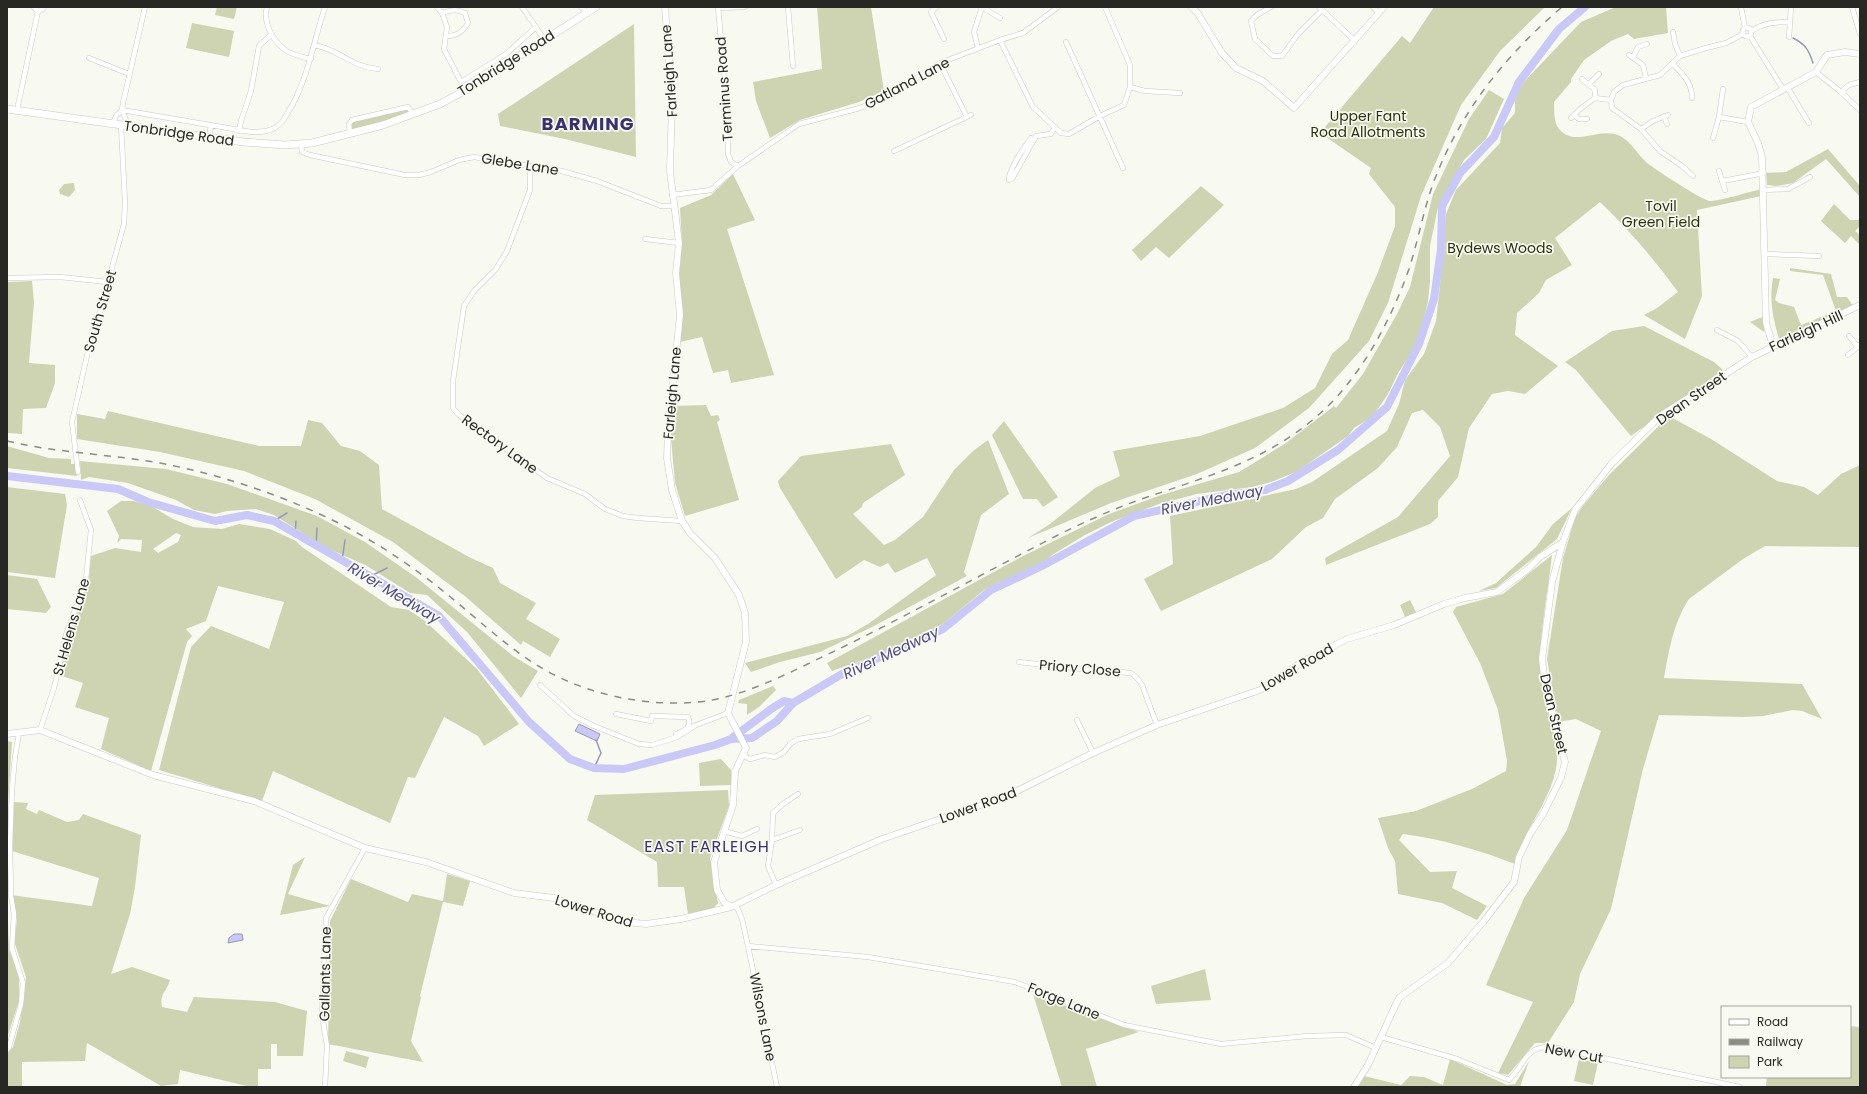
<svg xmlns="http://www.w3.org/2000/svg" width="1867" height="1094" viewBox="0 0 1867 1094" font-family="Poppins,sans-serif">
  <rect width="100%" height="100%" fill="#f8faf1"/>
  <path fill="#ced4b1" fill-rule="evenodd" d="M217 7H237L234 19 215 15Z
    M817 7H871L884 91 859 102 800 120 770 138 756 101 753 82 822 69Z
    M1434 7H1545L1500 51 1461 105 1421 196 1388 303 1369 341 1309 408 1255 448 1197 474 1111 503 1028 538 1050 524 1095 488 1120 476 1113 451 1200 436 1283 408 1315 388 1332 354 1348 340 1378 272 1395 226V207L1369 174 1371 168 1320 133 1402 36 1410 43Z
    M1616 7H1666L1668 33 1634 39 1628 34 1611 41 1584 60 1571 79V82L1554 102C1554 108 1554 120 1557 126 1573 151 1600 124 1622 137 1633 144 1638 155 1647 163 1655 169 1703 201 1710 201 1720 201 1749 192 1761 189V196L1697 210 1702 296 1685 339 1644 315 1657 308 1678 292C1654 259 1629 230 1600 202L1555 238 1572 265 1546 280 1539 293 1517 313 1515 335 1558 366 1525 394 1508 391 1492 394 1469 428 1458 477 1438 501V517L1430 524 1326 565 1325 558 1398 517 1450 456 1440 427 1423 410 1412 413 1397 447 1378 468 1335 499 1323 518 1306 527 1272 559 1161 611 1144 579 1173 564 1170 516 1296 489 1312 482 1387 431 1399 404 1405 380 1424 354 1436 321 1440 285 1446 214 1456 190 1500 143 1502 128 1515 113V100L1521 85 1581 22Z
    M192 23 234 31 229 57 186 48Z
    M634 24 636 157 565 139 500 126 498 114Z
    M1489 90 1504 99 1486 139 1464 160 1438 207 1430 246V282L1428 301 1423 323 1412 352 1398 373 1388 394 1373 416 1354 428 1348 436 1296 472 1271 482 1252 487 1197 494 1159 504 1111 522 1085 535 1052 555 1044 563 997 583 984 590 943 624 883 653 832 671 827 663 1021 557 1109 514 1161 495 1239 472 1286 443 1334 406 1336 408 1363 374 1397 314 1410 287 1433 194 1469 119Z
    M407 109 409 112 381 122 352 129V122Z
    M1828 149 1860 186V197L1826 159 1793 183 1776 186 1767 185 1766 173 1786 172Z
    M733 174 755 220 727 229 774 375 731 383 728 370 713 373 702 337 680 342 683 311 679 275 682 245 680 208 711 195Z
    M74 183 75 190 69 197 60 194 59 190 64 184Z
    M1201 186 1224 205 1169 258 1156 247 1141 261 1132 250Z
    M1834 204 1850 220H1858L1860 218V226L1855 231 1860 235V245L1851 236 1845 243 1821 221Z
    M1790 268 1831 274 1837 297H1847L1853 306 1807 329 1779 339C1773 318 1769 300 1773 278L1780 279 1775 300 1779 303 1794 307 1801 325 1836 311 1823 275 1790 271Z
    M32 281 34 302 29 363 55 365V383L46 408 23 409 22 434 9 433H7V282Z
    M1765 316 1764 332 1750 322Z
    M1644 326 1714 362 1723 370 1631 436 1576 370 1565 362 1612 331Z
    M706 405 711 416 718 415 720 420 717 422 739 500 685 516 675 483 671 439 673 406Z
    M108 411 259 446H301L308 420 322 423 341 446 360 451 379 465 382 509 471 558 493 568 500 583 536 603 526 619 560 639 550 657 523 641 521 645 466 597 393 542 315 499 244 471 160 452 77 439V414L105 419Z
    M1669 416 1711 439 1777 481 1804 487 1818 495 1841 474 1860 465V547L1765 546 1743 559 1689 599C1673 623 1669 651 1664 678L1802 684 1822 719 1802 711 1793 710 1763 716 1744 717 1659 715 1643 769 1611 909 1580 974 1574 1002 1548 1043H1535L1508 1075 1498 1073 1533 1002 1486 985 1524 898 1567 830 1601 731 1576 719 1558 722 1547 659 1563 558 1575 518 1582 507 1609 475Z
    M1004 421 1058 497 1043 507 1037 499H1023L992 435Z
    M988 440 1009 494 981 515 964 572 967 576 874 626 820 652 780 662 751 672 745 663 847 636 868 624 936 575 927 558 895 573 888 563 880 567 864 560 836 579 780 488 778 481 801 456 891 444 905 475 863 503 862 507 853 514 884 545 895 540 923 517 954 470 973 451Z
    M7 446 49 458 71 459V464H75L77 476 7 468Z
    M80 461 166 469 227 484 317 516 365 542 417 578 513 656 538 671 521 698 467 632 427 595 410 593 367 566 325 547 274 515 256 509 227 511 215 514 194 510 176 500 128 483 89 477 81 480Z
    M7 487 65 494 67 505 55 578 7 572Z
    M121 501H134L153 507 173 519 193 527 222 529 239 524 270 529 296 541 302 547 391 607 409 610 425 621 477 669 519 724 484 746 478 736 444 717 415 778 408 777 390 823 273 771 262 801 159 770 191 647 211 626 269 649 284 602 218 586 206 621 186 629 192 636 187 642 151 771 101 749 109 718 75 707 83 683 59 675 80 604 89 579 91 556 115 548 141 552 142 540 121 539 117 543 119 536 107 511ZM176 533 181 535 178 542 158 553 153 549Z
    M1572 508 1557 539 1496 588 1479 591 1496 583 1536 547 1553 524Z
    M1552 555C1548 594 1536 647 1542 685 1546 714 1561 739 1556 769 1549 804 1523 830 1515 864 1479 850 1442 839 1403 834L1399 840 1430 872 1457 871 1452 888 1487 906 1477 920 1442 903 1398 894 1395 861 1388 848 1378 818 1416 811 1472 789 1506 771 1507 761 1498 710 1480 663 1453 612 1456 607 1503 594Z
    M7 575 37 579 51 607 46 613 7 609Z
    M1410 600 1417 614 1406 619 1400 605Z
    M773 686 776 690 759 707 747 715V704L738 703 739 700Z
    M7 741 12 742 7 821Z
    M721 759 731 770V785L700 786 699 763Z
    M728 790 729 806 710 858 718 903 713 909 688 914 684 887H658L657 862 587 820 595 795Z
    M14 802 28 803 26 809 37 814 39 810 67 822 79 820 83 814 141 835 135 887 130 914 111 974 132 967 170 980C167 992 159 993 162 1007L187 1012 194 997 275 1002 307 1011 303 1056H277V1044H271V1069H258V1087H251L180 1070 178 1084 161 1086 87 1043 85 1061 22 1062V1087H7V1054L13 1047 20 1022 26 977 14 941 17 920 11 895 92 906 99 878 12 851Z
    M305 857 288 894 330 906 280 915 293 865Z
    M447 874 470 881 463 906 443 902 420 996 421 997 411 1041 423 1062 328 1044 330 921 351 879 408 902 412 894 443 901Z
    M7 898 9 949 19 976V1001L7 1038Z
    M1205 969 1211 1000 1156 1004 1151 986Z
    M1033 994 1139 1032 1086 1049 1097 1087H1062Z
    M1850 1026 1860 1027V1087L1766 1086 1767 1077H1850Z
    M346 1051 369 1057 366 1068 343 1061Z
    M1580 1054 1599 1058 1593 1085 1574 1081Z
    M1450 1059 1507 1085 1515 1084 1529 1061 1520 1087H1356L1364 1076 1401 1085 1410 1076 1424 1077 1443 1085Z"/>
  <path fill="#c9c8f7" stroke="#9898b8" d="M579 724 600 734 597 741 575 731Z
    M234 934H242L243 940 228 943 229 938Z"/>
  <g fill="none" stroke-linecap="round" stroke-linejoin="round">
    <path stroke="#9898b8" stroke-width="1.5" d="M1793 38C1805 44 1809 50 1813 63
      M274 521 287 513
      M295 534 296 521
      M316 547 317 528
      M342 561 345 540
      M369 577 387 568
      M594 768 601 753 596 740"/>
    <path stroke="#c9c8f7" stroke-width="8" d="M7 476 118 489 148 502 215 521 247 515 274 521 439 616 529 722 570 759 594 768 624 769 715 745 731 739 752 738 777 721 793 703 842 674 943 629 991 590 1042 566 1134 516 1227 495 1265 490 1288 481 1338 450 1387 407 1419 344 1434 299 1441 249 1442 206 1460 173 1494 137 1519 82 1559 29 1585 7
      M732 738 771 709 784 701 793 703"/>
    <g stroke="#c8cac2" stroke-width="5.5">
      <path id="street" d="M33 7 38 11
        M267 7C263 23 272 39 284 49 291 55 302 57 311 59
        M437 7 442 13 447 27 444 49 461 82 506 54 536 27
        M522 7 544 39
        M581 7 588 13
        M718 7 727 107 728 154 731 162 738 166
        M788 7 793 66
        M937 7 931 12 944 39
        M982 7 1000 18
        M1271 7 1257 15 1251 21 1255 39 1273 56H1282L1298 34 1322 10
        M1319 7 1355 41
        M1373 7 1379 13
        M1741 7 1745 28
        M1852 7 1860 34
        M718 8 745 7
        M38 11 42 10 44 7
        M442 13C451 10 456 9 465 13L468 23C463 32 457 36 447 36
        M1742.5 32a4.5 4.5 0 1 1 9 0a4.5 4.5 0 1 1-9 0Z
        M1751 31C1764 23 1774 22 1789 22
        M1673 32 1675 44 1680 56
        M1750 36 1783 89
        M1789 37 1791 7
        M1000 40 1033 107 1061 133 1069 134 1100 116 1124 105 1130 87V65L1105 7
        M1066 42 1123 168
        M314 45C339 49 351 67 378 69
        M978 48 974 32 982 7
        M1629 55 1643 65 1646 78
        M1633 57 1638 47 1647 44
        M89 58 129 74
        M940 63 967 117
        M1673 64C1683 75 1692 82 1692 98
        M1816 72 1841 92 1860 110
        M1582 79 1595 90V98
        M1589 84 1599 74
        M1130 87 1145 91 1180 93
        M1787 87 1809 123
        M1841 92 1849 85 1860 82
        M17 110 38 11
        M122 110 251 132C262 132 273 132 282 122 286 117 289 110 293 104 309 73 314 40 325 7
        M1574 115 1579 119H1587
        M1664 116 1667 124
        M1719 117 1748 122
        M1571 118 1580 109 1595 98 1611 100
        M113 124 116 116 122 110
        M128 125 122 110 123 103 145 7
        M1641 129 1653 121 1668 115
        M239 131 241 121 251 91 259 46 272 34
        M350 134 349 124 352 120 408 107 413 114
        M209 137 211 125
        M1713 138 1719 117 1723 89
        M1034 140 1031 138C1024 148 1009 168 1009 180L1012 179 1036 136 1051 134 1055 127
        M301 145 302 152 310 155 405 175H419L431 172 459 160 474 157 562 171 597 181 661 206H673
        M894 151 971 115
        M530 166V190L507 251 496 269 474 291 464 306 453 381V408L459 415 547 478 585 494 605 509 623 516 638 518 682 521
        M1719 171 1725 190
        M1693 176 1682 166 1660 151 1641 129 1612 108 1611 100 1614 92 1623 85 1660 75 1680 56 1706 48 1726 43 1743 34
        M1723 181 1764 173
        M1764 190 1788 189 1810 177
        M672 195 711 190 738 166 799 124 860 108 890 95 940 63 1000 40 1023 33 1058 7
        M645 239 679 243
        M1765 254 1819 256
        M7 278 60 277 108 282
        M1717 330 1738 341 1752 357
        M1849 336 1857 346
        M1848 355 1860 345
        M78 472 72 422 94 325 106 299 108 282 124 224 125 202 121 125
        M1019 662 1080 669 1131 673 1137 678 1142 685 1157 725
        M540 685 574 716 594 726 639 744 652 745 677 737 696 725 728 713
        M616 714 651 721 652 716 688 717C693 727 684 731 676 734L677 737
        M1077 720 1093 753
        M40 730 54 688 66 635 86 579 91 530 80 500
        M743 755 750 759 765 755 775 757 784 752 790 744 798 739 830 734 868 718
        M724 831 742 836 757 829
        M772 840 773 813 783 804 798 794
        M776 885 768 866 772 840 800 830
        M736 905 742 919 748 946 777 1087
        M748 946 868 957 1015 982 1124 1025 1221 1044 1307 1036 1346 1035 1376 1048
        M1381 1037 1457 1059 1509 1080C1525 1064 1525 1046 1551 1047L1740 1087
        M7 1050 9 1047 21 1004 23 983 12 948 14 914 11 896 10 845 12 789 15 757 19 733
        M325 1087 327 1046 322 1015 326 918 365 848"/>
    </g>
    <g stroke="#c8cac2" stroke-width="7">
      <path id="secondary" d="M665 7 672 102 670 171 679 243 676 273 680 315 668 432 667 458 672 490 682 521 690 533 715 558 739 595 745 613 746 642 728 713 746 748 735 771 733 805 714 862 717 890 724 902 731 907
        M1191 7 1197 12 1222 53 1236 68 1263 81 1294 108 1384 7
        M1773 346 1766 323 1762 157 1758 143 1748 122 1751 107 1816 72 1827 55 1845 52 1860 54
        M7 734 40 730 153 775 254 801 365 848 426 862 514 893 554 898 625 922 646 924 681 919 731 907 776 885 882 839 1007 796 1093 753 1157 725 1260 690 1304 661 1347 639 1394 625 1444 604 1465 598 1497 592 1527 570 1540 557 1563 542
        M1354 1087 1368 1065 1396 1004 1400 997 1448 963 1484 921 1514 882 1519 857 1530 834 1543 814 1561 778 1565 762 1545 685 1542 659 1552 582 1563 542 1575 510 1612 463 1660 416 1752 357 1860 305"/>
    </g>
    <g stroke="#c8cac2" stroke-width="8">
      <path id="primary" d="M7 109 244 142 285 145 312 143 383 125 440 104 468 89 596 7"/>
    </g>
    <use href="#street" stroke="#fff" stroke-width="4.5"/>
    <use href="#secondary" stroke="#fff" stroke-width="6"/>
    <use href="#primary" stroke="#fff" stroke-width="7"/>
    <path stroke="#8b8c86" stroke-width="1.5" stroke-dasharray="7 7" stroke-linecap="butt" d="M7 441C58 453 109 454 160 463 217 474 273 492 326 517 369 537 410 564 448 595 480 621 511 651 547 671 594 697 654 708 707 701 754 693 798 668 841 648 914 612 984 573 1056 536 1082 523 1109 511 1136 501 1210 475 1275 460 1332 402 1367 365 1392 317 1409 269 1419 238 1424 206 1436 176 1463 108 1507 54 1562 7"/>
  </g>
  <g text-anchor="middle" stroke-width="3.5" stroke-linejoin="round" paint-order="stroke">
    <g font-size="14" fill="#272724" stroke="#f8faf1">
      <text transform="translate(506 63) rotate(-32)" y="5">Tonbridge Road</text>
      <text transform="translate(669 71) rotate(-94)" y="5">Farleigh Lane</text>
      <text transform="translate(907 83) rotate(-28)" y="5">Gatland Lane</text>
      <text transform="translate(724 89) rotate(-94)" y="5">Terminus Road</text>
      <text transform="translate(179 133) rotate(8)" y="5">Tonbridge Road</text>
      <text transform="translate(520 164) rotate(9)" y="5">Glebe Lane</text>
      <text transform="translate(100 311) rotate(-74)" y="5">South Street</text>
      <text transform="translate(1806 331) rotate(-25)" y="5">Farleigh Hill</text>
      <text transform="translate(672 393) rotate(-85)" y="5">Farleigh Lane</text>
      <text transform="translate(1691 398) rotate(-35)" y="5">Dean Street</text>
      <text transform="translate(500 444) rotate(36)" y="5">Rectory Lane</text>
      <text transform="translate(71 627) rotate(-74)" y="5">St Helens Lane</text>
      <text transform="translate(1297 667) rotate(-30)" y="5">Lower Road</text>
      <text transform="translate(1080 668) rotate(5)" y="5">Priory Close</text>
      <text transform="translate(1554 714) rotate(77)" y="5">Dean Street</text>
      <text transform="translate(978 805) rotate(-20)" y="5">Lower Road</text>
      <text transform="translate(594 911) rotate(17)" y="5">Lower Road</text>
      <text transform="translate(325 974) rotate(-89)" y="5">Gallants Lane</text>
      <text transform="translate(1064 1001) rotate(22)" y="5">Forge Lane</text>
      <text transform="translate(763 1017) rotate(79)" y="5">Wilsons Lane</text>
      <text transform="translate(1574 1053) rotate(10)" y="5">New Cut</text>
    </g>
    <g font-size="14" fill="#2e320c" stroke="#f8faf1">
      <text x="1368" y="121">Upper Fant<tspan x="1368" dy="16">Road Allotments</tspan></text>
      <text x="1661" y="211">Tovil<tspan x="1661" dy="16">Green Field</tspan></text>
      <text x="1500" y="253">Bydews Woods</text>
    </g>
    <g font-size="15" font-style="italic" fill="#4f4a85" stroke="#f8faf1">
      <text transform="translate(1212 500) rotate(-11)" y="5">River Medway</text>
      <text transform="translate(394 593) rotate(31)" y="5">River Medway</text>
      <text transform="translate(891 653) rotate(-25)" y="5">River Medway</text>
    </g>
    <g font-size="16" letter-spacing="1" fill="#39326e" stroke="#f8faf1">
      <text x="707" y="852">EAST FARLEIGH</text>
    </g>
    <g font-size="18" font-weight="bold" letter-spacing="1" fill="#39326e" stroke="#f8faf1">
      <text x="588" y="130">BARMING</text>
    </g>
  </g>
  <rect width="1867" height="1094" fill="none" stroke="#272724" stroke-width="16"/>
  <rect x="1721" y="1006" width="130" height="72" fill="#f8faf1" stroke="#a4a69f"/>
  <rect x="1729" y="1019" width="20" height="6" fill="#ffffff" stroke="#a4a69f"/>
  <text x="1757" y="1026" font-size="12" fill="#272724">Road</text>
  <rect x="1729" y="1039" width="20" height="6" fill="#8b8c86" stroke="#a4a69f"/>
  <text x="1757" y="1046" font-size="12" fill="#272724">Railway</text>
  <rect x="1729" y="1056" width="20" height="12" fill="#ced4b1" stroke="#a4a69f"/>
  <text x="1757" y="1066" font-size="12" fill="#272724">Park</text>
</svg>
